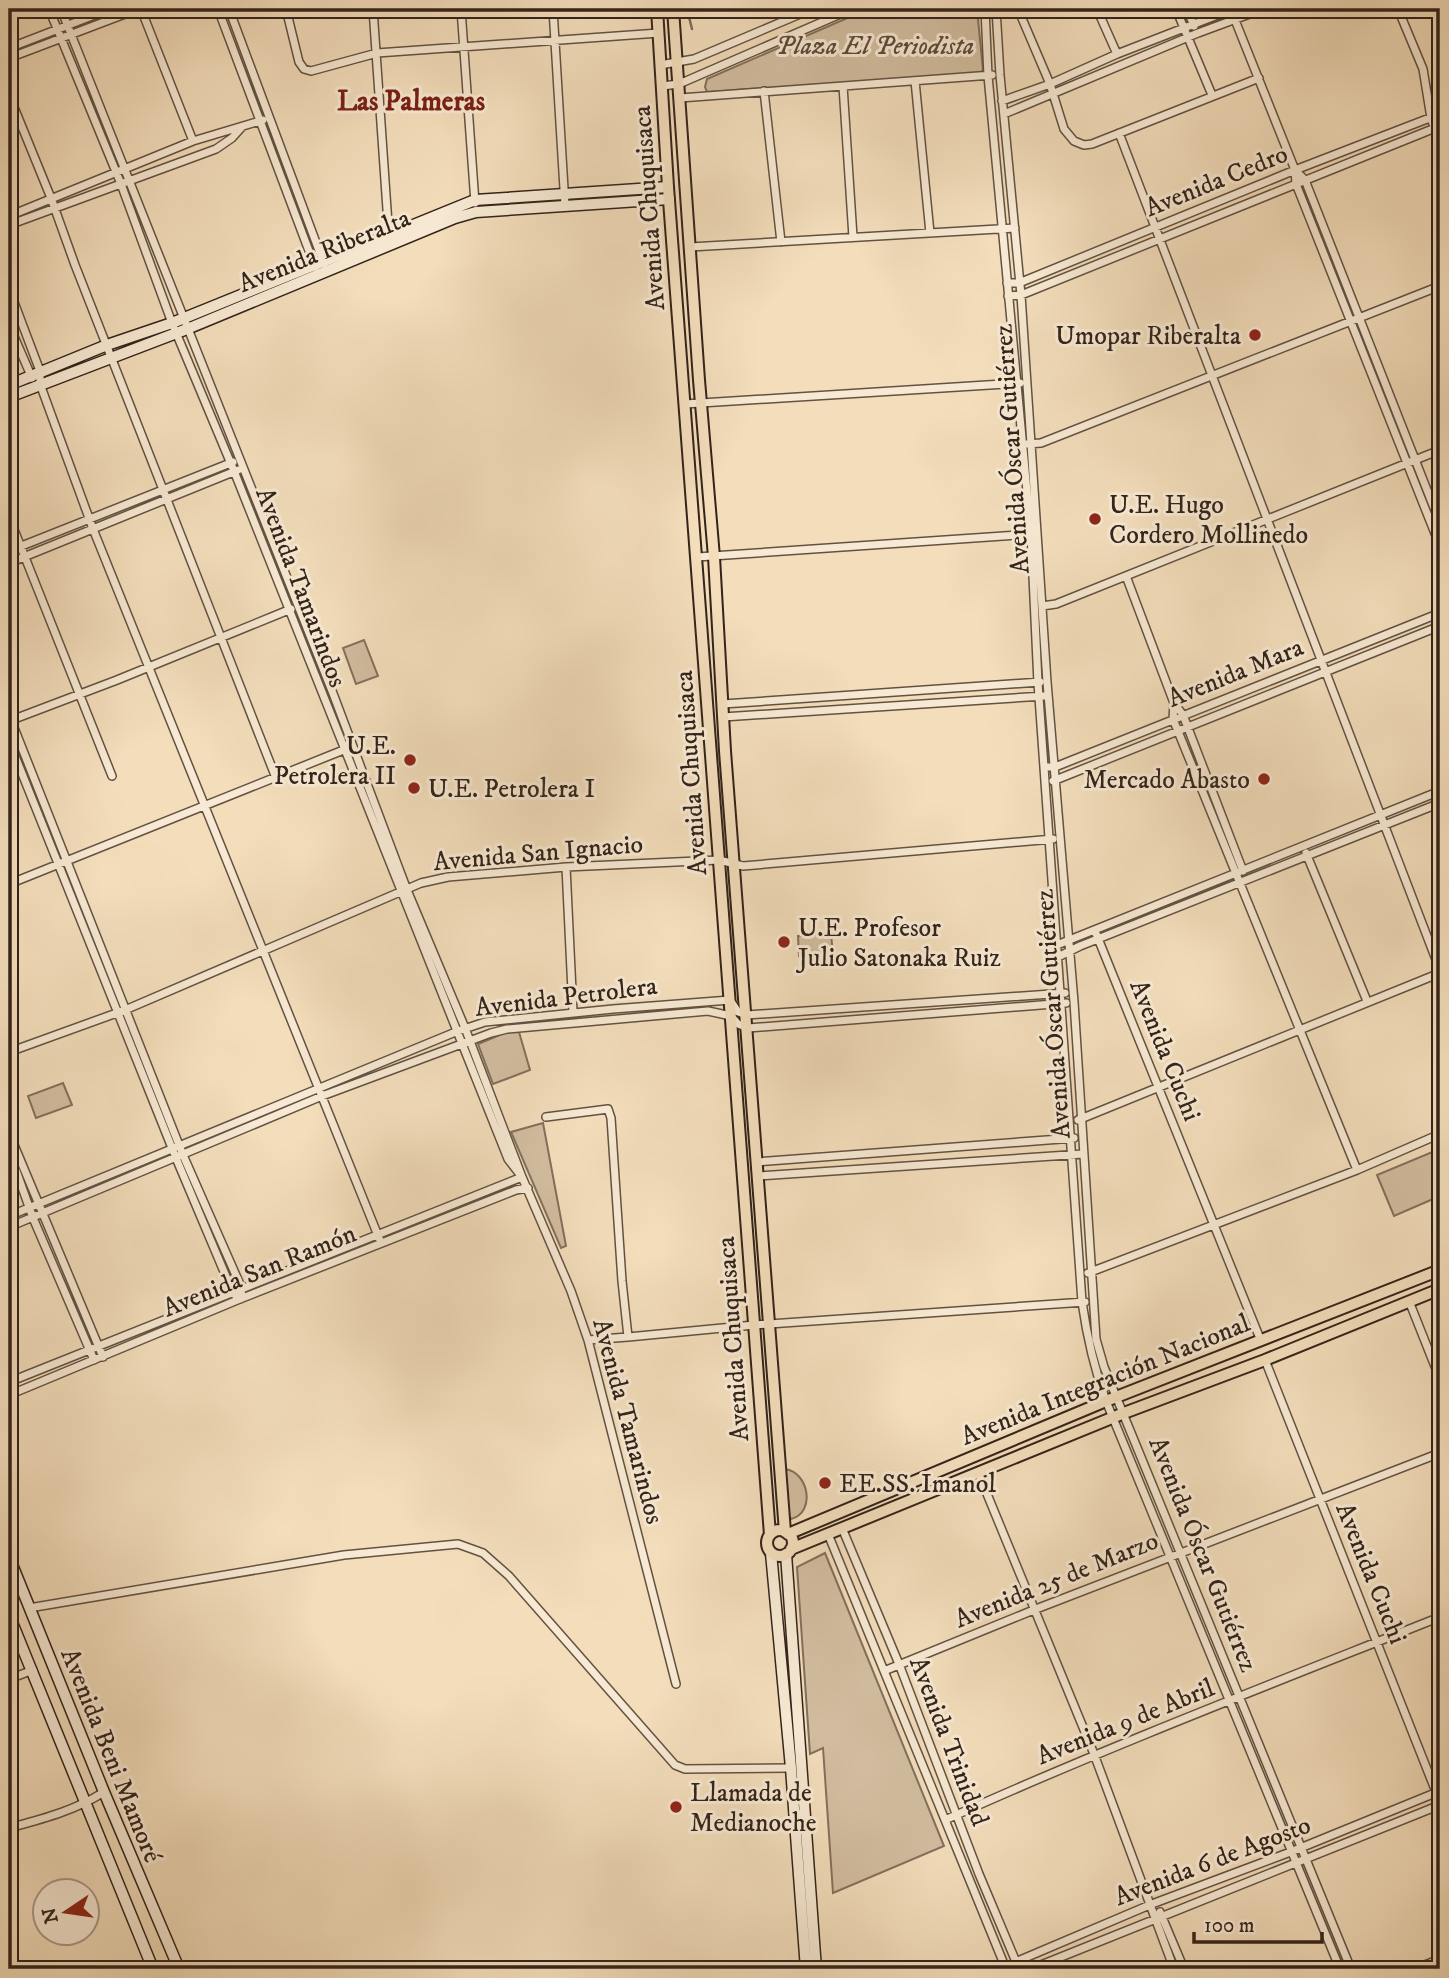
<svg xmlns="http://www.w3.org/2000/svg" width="1449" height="1978" viewBox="0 0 1449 1978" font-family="'IM FELL DW Pica',serif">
  <rect width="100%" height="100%" fill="#f3ddbb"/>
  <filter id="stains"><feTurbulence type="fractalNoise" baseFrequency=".00286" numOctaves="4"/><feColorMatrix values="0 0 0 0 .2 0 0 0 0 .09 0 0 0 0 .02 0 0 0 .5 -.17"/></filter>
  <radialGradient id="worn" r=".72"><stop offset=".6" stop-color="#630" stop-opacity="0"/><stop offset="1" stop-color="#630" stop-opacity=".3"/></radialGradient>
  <path fill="#d2bda0" stroke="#82705d" stroke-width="2" d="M868 9H977L983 70 979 73 707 92 705 87 707 79Z
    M364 640 378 676 356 684 343 648Z
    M831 934 833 954 799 956 798 936Z
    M507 1032H519L530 1070 493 1084 478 1044Z
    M63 1083 72 1105 36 1118 28 1096Z
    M543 1123 566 1246 561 1248 511 1132Z
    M1437 1150 1440 1157V1196L1394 1216 1377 1175Z
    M785 1469C809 1472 816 1513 791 1519L788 1514Z
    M825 1553 944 1846 833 1893 823 1748 810 1754 797 1567Z"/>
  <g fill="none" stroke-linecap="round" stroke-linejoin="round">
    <path stroke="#7f6d5a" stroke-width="2.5" d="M687 9 692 29"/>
    <g stroke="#635242" stroke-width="10">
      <path id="street" d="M49 9 121 184 172 323 234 471 508 1159 522 1177 465 1028 407 890 334 696 61 9
        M141 9 193 141
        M218 9 315 267
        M229 9 324 264
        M286 9 299 62 304 69 311 71 377 53 659 33
        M373 9 389 238
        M461 9 475 203
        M553 9 565 205
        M985 9 988 76 1031 534 1038 683 1082 1302C1087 1337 1094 1368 1106 1401L1340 1969
        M996 9 1000 75 1021 295 1047 682 1074 1002 1096 1339 1104 1367 1351 1969
        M1018 9 1050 84 1064 129 1074 141 1084 145 1092 144 1259 78
        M1097 9 1117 54
        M1176 9 1212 95
        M1187 9 1194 26
        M1398 9 1423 69 1431 118 1440 144
        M1233 15 1295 170
        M9 48 110 9
        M9 58 138 9
        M660 65 694 59 812 9
        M915 81 930 233
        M662 86 679 84 852 9
        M843 86 853 237
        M764 91 781 242
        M9 95 51 198 75 265 276 778
        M680 98 992 75
        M1002 101 1050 84 1117 54 1233 9
        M1004 114 1198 33 1263 9
        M1119 133 1440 970
        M9 216 193 141 263 120
        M9 225 216 149 232 138 241 128
        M690 247 1015 228
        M1007 283H1019L1295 170 1440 114
        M9 289 40 371V384L93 529 381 1243
        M1008 296 1021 295 1440 126
        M9 325 32 378
        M685 404 1020 383
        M1027 444 1041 443 1440 286
        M9 517 112 776
        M1440 523 1305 180 1295 170 1296 184 1440 546
        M9 551 233 462
        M697 557 1034 534
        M9 563 238 470
        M1126 576 1174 703 1183 715 1243 871
        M1042 606 1056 604 1440 450
        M1174 703 1173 719 1357 1170
        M723 704 1040 682
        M9 715 183 1155 242 1289 240 1299 233 1293 176 1158 9 741
        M723 717 1044 696
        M9 721 117 680 291 609
        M1045 767H1055L1440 613
        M1053 781 1440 626
        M1306 853 1367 1001
        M566 867 573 1012
        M9 884 346 749
        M1095 931 1261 1341
        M1057 945 1440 791
        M1058 957 1080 946 1440 803
        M9 1052 125 1010 421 883 448 877 566 867 719 860 743 866 1053 839
        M546 1117 608 1109 611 1118 622 1281 628 1337 754 1325 1085 1302
        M1078 1120 1440 973
        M9 1133 103 1357
        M9 1151 33 1218 94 1360
        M756 1162 1074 1138
        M757 1176 1083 1154
        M9 1216 458 1031 485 1022 613 1009 730 1000 738 1012 747 1015 1065 993
        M9 1227 322 1096 491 1033 507 1029 708 1011 731 1016 738 1024 748 1028 1066 1003
        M1088 1273 1357 1170 1440 1134
        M1409 1301 1440 1379
        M588 1340 628 1337
        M1265 1360 1440 1802
        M9 1382 522 1177 571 1291 588 1340 676 1684
        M9 1395 240 1299 516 1190 528 1188
        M978 1472 1094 1754 1174 1969
        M842 1528 899 1664 979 1874 1019 1969
        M828 1534 1006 1969
        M29 1608 344 1555 458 1544 483 1553 509 1576 675 1765 685 1769 791 1768
        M884 1671 1036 1609 1440 1453
        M9 1679 33 1670
        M945 1820C1107 1747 1274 1683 1440 1617
        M9 1828C42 1819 74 1811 104 1792
        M1160 1912 1184 1969
        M999 1969 1152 1904 1293 1851 1440 1791
        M1031 1969 1440 1805
        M1415 1969 1440 1959"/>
    </g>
    <g stroke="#33231a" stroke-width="13">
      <path id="secondary" d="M9 385 107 345 172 323 475 200 668 187
        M9 397 187 329 455 218 476 212 669 199
        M771 1553 791 1768 806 1969
        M786 1554 816 1969
        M9 1557 104 1792 179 1969
        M9 1615 153 1969"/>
    </g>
    <g stroke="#33231a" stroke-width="14">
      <path id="primary" d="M657 9 668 187 770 1535
        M673 9 699 380 714 557 725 751 785 1532
        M767 1543a13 13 0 1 1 26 0a13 13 0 1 1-26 0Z
        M788 1534 1106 1401 1440 1270
        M791 1549 1124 1413 1265 1360 1440 1289"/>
    </g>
    <use href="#street" stroke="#f7e9d3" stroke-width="7"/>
    <use href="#secondary" stroke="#f7e9d3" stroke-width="10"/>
    <use href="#primary" stroke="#f3ddbb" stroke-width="10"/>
  </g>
  <g fill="#8f2418" stroke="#f7e9d3" stroke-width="2.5">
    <circle cx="1255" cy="335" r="7"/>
    <circle cx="1095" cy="519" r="7"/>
    <circle cx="410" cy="760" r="7"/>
    <circle cx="1264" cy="779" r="7"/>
    <circle cx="414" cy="788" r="7"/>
    <circle cx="784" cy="942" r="7"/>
    <circle cx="825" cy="1483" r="7"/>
    <circle cx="676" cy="1807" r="7"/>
  </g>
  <g text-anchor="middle" stroke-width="6" stroke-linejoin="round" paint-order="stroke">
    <g font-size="26" font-style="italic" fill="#5b4a3c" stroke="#f7e9d3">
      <text x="875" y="54">Plaza El Periodista</text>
    </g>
    <g font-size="26" fill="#33231a" stroke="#f7e9d3">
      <text transform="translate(1216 180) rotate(-22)" y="9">Avenida Cedro</text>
      <text transform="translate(648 208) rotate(-94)" y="9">Avenida Chuquisaca</text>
      <text transform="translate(324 250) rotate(-22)" y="9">Avenida Riberalta</text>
      <text transform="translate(1011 449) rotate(-94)" y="9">Avenida Óscar Gutiérrez</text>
      <text transform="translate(302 587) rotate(69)" y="9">Avenida Tamarindos</text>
      <text transform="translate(1235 672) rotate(-22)" y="9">Avenida Mara</text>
      <text transform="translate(690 773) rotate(-94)" y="9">Avenida Chuquisaca</text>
      <text transform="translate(538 852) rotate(-5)" y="9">Avenida San Ignacio</text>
      <text transform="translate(566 996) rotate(-7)" y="9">Avenida Petrolera</text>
      <text transform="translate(1052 1014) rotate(-94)" y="9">Avenida Óscar Gutiérrez</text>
      <text transform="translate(1166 1050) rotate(68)" y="9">Avenida Cuchi</text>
      <text transform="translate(259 1270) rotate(-22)" y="9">Avenida San Ramón</text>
      <text transform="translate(732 1339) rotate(-94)" y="9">Avenida Chuquisaca</text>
      <text transform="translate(1105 1379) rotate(-22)" y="9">Avenida Integración Nacional</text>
      <text transform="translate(629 1421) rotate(75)" y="9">Avenida Tamarindos</text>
      <text transform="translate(1204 1554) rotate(68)" y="9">Avenida Óscar Gutiérrez</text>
      <text transform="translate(1372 1573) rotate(68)" y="9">Avenida Cuchi</text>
      <text transform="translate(1056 1579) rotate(-22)" y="9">Avenida 25 de Marzo</text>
      <text transform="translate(1125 1721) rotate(-22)" y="9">Avenida 9 de Abril</text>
      <text transform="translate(950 1741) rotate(69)" y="9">Avenida Trinidad</text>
      <text transform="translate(112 1755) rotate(68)" y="9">Avenida Beni Mamoré</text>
      <text transform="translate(1212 1860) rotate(-21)" y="9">Avenida 6 de Agosto</text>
    </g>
    <g font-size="26" fill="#33231a" stroke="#f7e9d3" text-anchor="start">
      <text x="1241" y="344" text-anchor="end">Umopar Riberalta</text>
      <text x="1109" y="513">U.E. Hugo<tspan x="1109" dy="30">Cordero Mollinedo</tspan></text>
      <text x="396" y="754" text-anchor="end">U.E.<tspan x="396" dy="30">Petrolera II</tspan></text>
      <text x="1250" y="788" text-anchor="end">Mercado Abasto</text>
      <text x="428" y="797">U.E. Petrolera I</text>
      <text x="798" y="936">U.E. Profesor<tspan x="798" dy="30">Julio Satonaka Ruiz</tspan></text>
      <text x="839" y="1492">EE.SS. Imanol</text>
      <text x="690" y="1801">Llamada de<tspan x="690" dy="30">Medianoche</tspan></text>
    </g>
    <g font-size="28" font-weight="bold" fill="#7a1f14" stroke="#f7e9d3">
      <text x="411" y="110">Las Palmeras</text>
    </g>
  </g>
  <rect width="1449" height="1978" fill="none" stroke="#f3ddbb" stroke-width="35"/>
  <rect x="10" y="10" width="1428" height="1957" fill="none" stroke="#33231a" stroke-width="3.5"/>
  <rect x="18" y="18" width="1414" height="1943" fill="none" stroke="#33231a" stroke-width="2"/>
  <g transform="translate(66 1912) rotate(257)"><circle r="33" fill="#f7e9d3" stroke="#a99a89" stroke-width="2"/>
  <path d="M0-5L12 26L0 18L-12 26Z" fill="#8f2418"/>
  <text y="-10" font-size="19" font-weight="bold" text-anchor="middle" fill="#33231a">N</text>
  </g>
  <path d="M1194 1932v10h128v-10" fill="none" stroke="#33231a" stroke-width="3.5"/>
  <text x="1204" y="1932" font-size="21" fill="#33231a" stroke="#f7e9d3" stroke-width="5" paint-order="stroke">100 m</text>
  <rect width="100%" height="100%" filter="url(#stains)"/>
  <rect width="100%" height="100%" fill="url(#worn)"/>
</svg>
